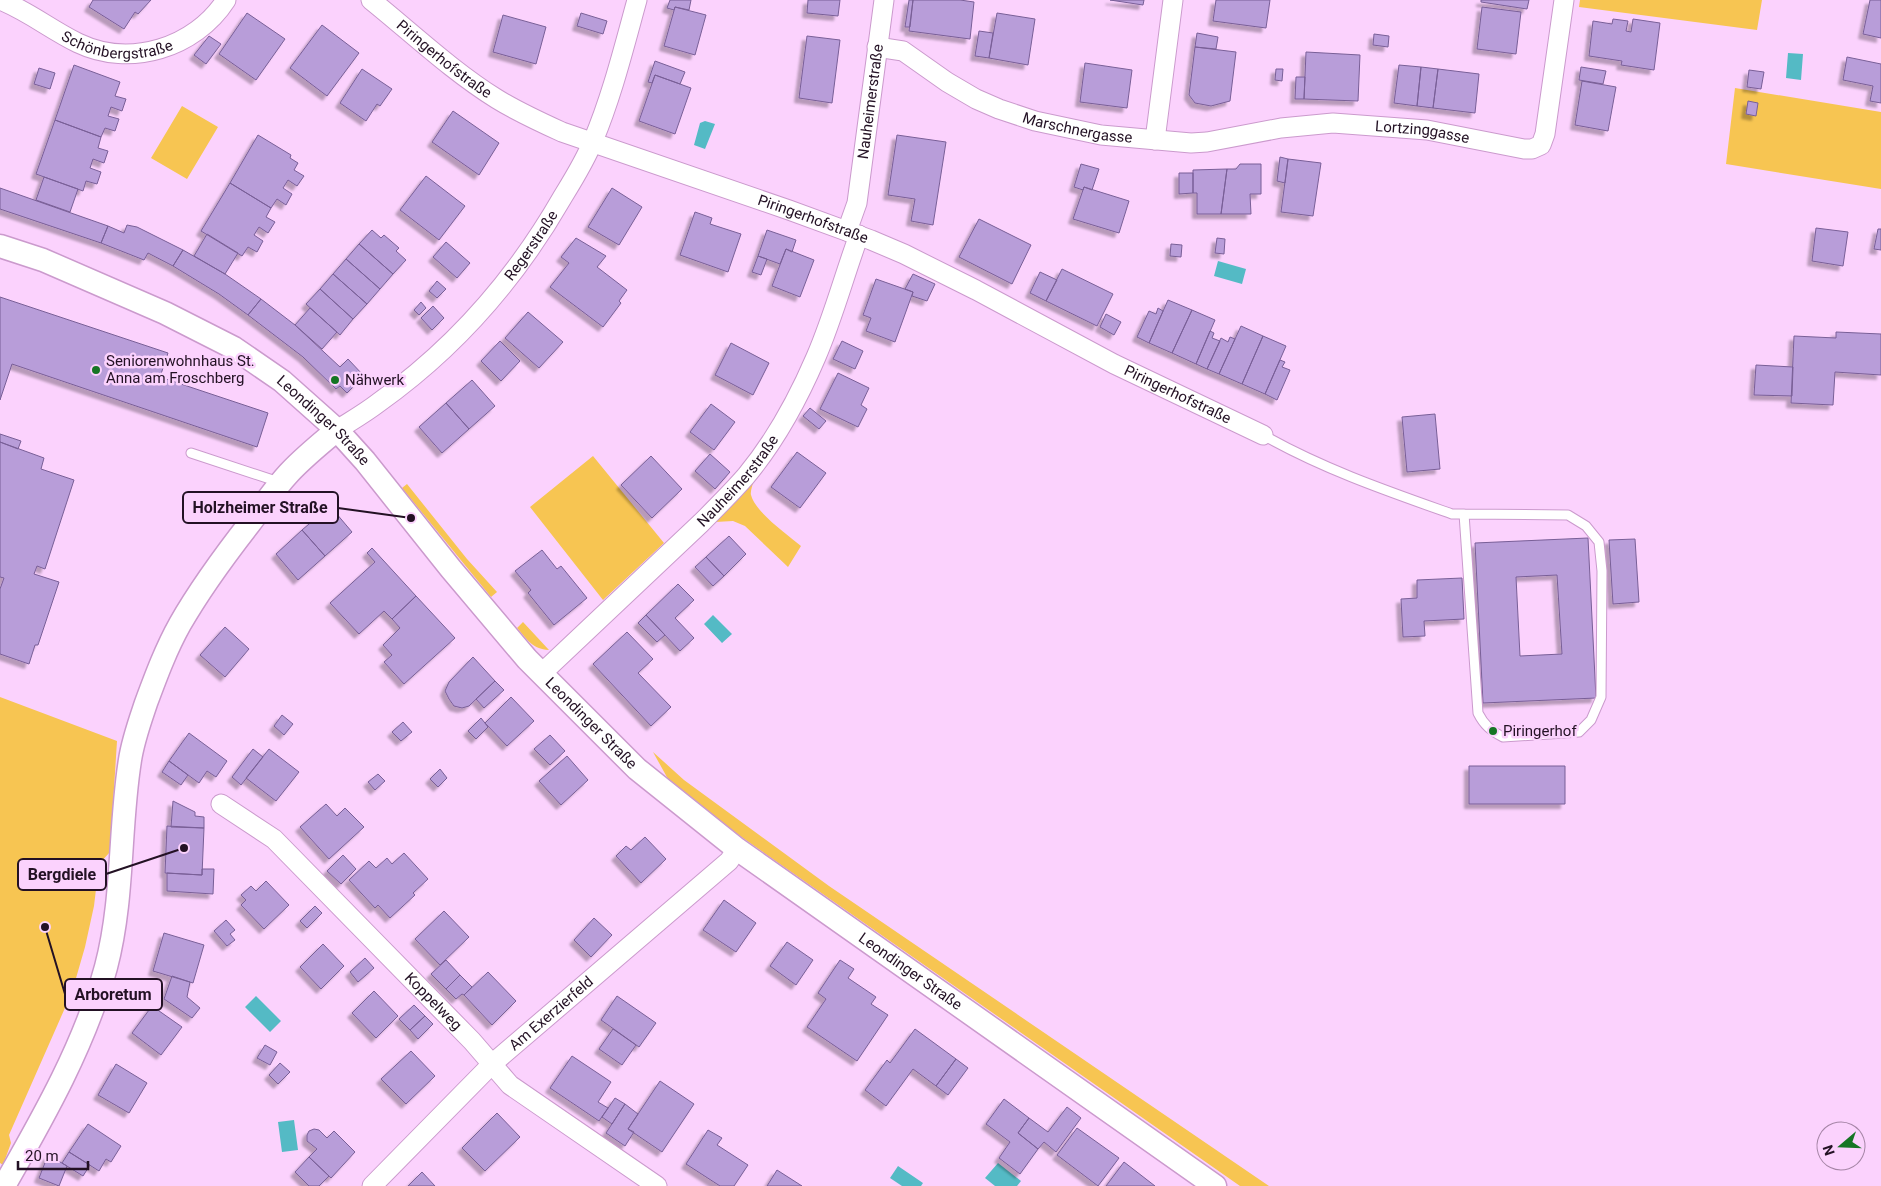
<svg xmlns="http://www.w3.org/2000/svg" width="1881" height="1186" viewBox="0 0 1881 1186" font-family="Roboto,sans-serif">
  <defs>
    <filter id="shadow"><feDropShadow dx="-4.5" dy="4.5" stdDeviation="1" flood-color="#0004"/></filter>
  </defs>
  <rect width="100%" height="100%" fill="#fbd2fd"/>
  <path fill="#f7c552" d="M1580 0H1762L1757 30 1579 7Z
    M1735 88 1881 112V189L1726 164Z
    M182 106 218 127 187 179 151 158Z
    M593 456 664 543 603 600 530 507Z
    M754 480C753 484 750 491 751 495 755 512 788 535 801 546L788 567 745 526 733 521 715 522Z
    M407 484 467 559 497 592 491 597 402 488Z
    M523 622 549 650C532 649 527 639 517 628Z
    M0 697 117 741 110 852 99 864 94 906 85 947 72 992 9 1135 11 1143 3 1165 0 1163Z
    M653 752 684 780 829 886 1269 1186H1240L720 822 668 779Z"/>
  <path fill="#54bac5" d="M1788 53 1803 54 1801 80 1786 78Z
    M705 121 715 124 705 149 694 145 700 123Z
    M1218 261 1246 269 1242 284 1214 276Z
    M713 615 732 634 722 643 704 624Z
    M256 996 281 1021 270 1032 245 1007Z
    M294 1120 298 1150 282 1152 278 1122Z
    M998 1163 1021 1181 1017 1186H995L985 1178Z
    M898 1166 923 1183 921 1186H902L890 1178Z"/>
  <path fill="#b89dd9" stroke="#795f97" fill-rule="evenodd" filter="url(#shadow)" d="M93 0H151L138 14 135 12 124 29 89 7Z
    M670 0H691L689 10 675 7 674 10 667 8Z
    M808 0H840L838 16 807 13Z
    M909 0H913L910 27H905Z
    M913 0H960L974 2 970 39 909 31Z
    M1110 0H1144L1143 5Z
    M1216 0H1270L1266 28 1213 21Z
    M1481 0H1529L1527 9 1481 2Z
    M1870 0H1881V38L1863 34Z
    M675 7 706 15 695 55 664 46Z
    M1482 7 1521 12 1516 54 1477 49Z
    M247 13 285 39 256 80 219 54Z
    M581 13 607 21 603 34 577 26Z
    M997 13 1035 19 1028 65 989 58Z
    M503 15 546 27 536 64 493 52Z
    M1613 19 1628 21 1626 31 1631 32 1633 19 1660 23 1654 70 1621 65 1622 61 1589 56 1593 21 1612 24Z
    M322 25 359 53 327 96 290 68Z
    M979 31 993 33 989 58 975 56Z
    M1197 33 1218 37 1216 49 1195 47Z
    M1374 34 1389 36 1388 47 1373 45Z
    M209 36 221 44 206 64 194 55Z
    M807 36 840 40 832 103 799 98Z
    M1195 47 1236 52 1230 101 1211 106 1195 103 1189 95Z
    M1306 52 1360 55 1358 101 1304 99Z
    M1847 57 1881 64V103L1870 101 1873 86 1843 80Z
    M655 61 685 72 680 84 655 75 652 83 648 82Z
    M1085 63 1132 70 1127 108 1080 102Z
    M74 65 120 82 115 96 126 99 122 111 111 107 108 116 119 119 115 131 105 128 101 137 55 120Z
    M1399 65 1421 67 1417 106 1394 103Z
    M1421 67 1438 69 1433 108 1417 106Z
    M1581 67 1606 71 1603 84 1579 80Z
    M39 68 55 73 50 89 34 84Z
    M362 69 392 89 380 106 377 104 366 121 340 103Z
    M1276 69H1283L1282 81 1275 80Z
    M1438 69 1479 74 1475 113 1433 108Z
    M1749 70 1764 72 1761 89 1747 87Z
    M655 75 691 88 675 134 639 121Z
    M1296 77H1305L1304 99H1295Z
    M1582 81 1616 87 1608 131 1575 125Z
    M1748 101 1758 103 1756 116 1746 114Z
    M453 111 499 143 479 175 432 142Z
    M55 120 101 137 98 148 108 151 104 163 93 159 90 168 101 172 97 184 86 181 83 191 36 174Z
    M258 135 291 155 290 158 298 163 294 170 304 176 297 186 288 180 283 188 292 194 286 205 277 199 271 208 230 183Z
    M897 135 946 142 933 225 911 221 915 199 888 195Z
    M1280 157 1288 159 1285 183 1277 181Z
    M1288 159 1321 163 1313 216 1281 212Z
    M1081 164 1099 169 1092 190 1084 187 1083 190 1074 187Z
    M1240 164H1261V194H1250L1251 214H1221L1227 169H1236Z
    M1227 169 1221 214H1197V193H1193V170Z
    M1179 173H1193V193L1179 194Z
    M426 176 465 206 439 240 400 210Z
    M44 177 78 189 70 212 36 200Z
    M230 183 271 208 266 217 275 222 268 233 259 227 254 235 263 241 257 252 248 247 242 256 201 231Z
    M1084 187 1129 201 1119 233 1073 219Z
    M0 188 108 226 101 243 0 209Z
    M612 188 642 207 619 245 588 227Z
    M695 212 712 218 710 224 741 234 728 272 680 255Z
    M979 219 1031 245 1012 284 959 257Z
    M127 225 137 227 183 250 173 266 148 253 144 260 101 243 108 226 124 233Z
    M1816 228 1848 232 1843 266 1812 261Z
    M1878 229H1881V250L1874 249Z
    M372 230 381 238 384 235 399 248 396 251 406 260 393 274 359 244Z
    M767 230 796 240 792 252 786 249 780 264 758 256Z
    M207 234 238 253 225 274 194 256Z
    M576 238 606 256 597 267 627 290 619 301 621 303 603 327 550 287 569 263 561 257Z
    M1217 238 1225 239 1224 254 1215 253Z
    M446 242 470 263 457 278 433 257Z
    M359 244 393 274 380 289 346 259Z
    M1171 244 1182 245 1181 257 1170 256Z
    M786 249 814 260 800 297 772 286Z
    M183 250 225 274 261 299 248 315 219 294 173 266Z
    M758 256 767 259 761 275 752 272Z
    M346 259 380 289 367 304 333 274Z
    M1062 269 1113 294 1097 326 1046 301Z
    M1040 272 1057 280 1046 301 1030 293Z
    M333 274 367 304 353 319 320 289Z
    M913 274 935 284 927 301 912 296 913 292 905 289Z
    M876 279 913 292 895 342 866 331 871 318 863 315Z
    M437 281 446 289 437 298 429 291Z
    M320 289 353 319 340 335 306 304Z
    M0 297 168 353 160 377 268 413 257 447 12 364 0 400Z
    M261 299 295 325 340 367 348 359 364 376 347 393 340 386 336 389 303 357 248 315Z
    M1168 300 1192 310 1172 353 1149 343Z
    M421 302 426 308 419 315 414 310Z
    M433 306 444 318 432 330 421 318Z
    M310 308 337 332 322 349 295 325Z
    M1158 308 1163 311 1149 343 1137 337 1149 311 1156 314Z
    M1192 310 1215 320 1196 364 1172 353Z
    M528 312 563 342 539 368 505 338Z
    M1106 314 1121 322 1114 335 1100 327Z
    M1241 326 1263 336 1242 384 1219 374Z
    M1210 331 1214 333 1212 338 1220 341 1207 369 1196 364Z
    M1836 332 1881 334V375L1835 372 1833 405 1791 403 1794 336 1836 338Z
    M1263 336 1286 346 1265 394 1242 384Z
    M1230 337 1235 339 1219 374 1207 369 1221 338 1228 342Z
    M500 341 520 361 501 381 481 361Z
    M842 341 863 351 855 369 833 359Z
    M731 343 769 363 753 395 715 375Z
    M1280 360 1285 362 1282 367 1290 370 1277 400 1265 394Z
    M1756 365 1793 367 1792 396 1754 395Z
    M838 373 869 388 861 405 867 409 858 427 820 409Z
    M472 380 495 406 469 429 446 403Z
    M446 403 469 429 442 453 419 427Z
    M711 404 735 422 714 450 690 432Z
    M810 408 826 421 819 429 803 416Z
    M1435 414 1440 469 1407 472 1402 417Z
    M0 434 21 441 18 449 0 442Z
    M0 442 44 458 41 469 74 480 45 569 37 566 34 574 59 582 38 645H35L29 664 0 654V589L4 578 0 577Z
    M797 452 826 473 800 508 771 487Z
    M710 454 730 472 715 489 695 471Z
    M651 456 682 489 652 518 621 485Z
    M330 506 352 532 325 556 302 530Z
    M302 530 325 556 298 580 276 554Z
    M729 536 746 554 724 576 706 557Z
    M1588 538 1596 698 1483 703 1475 543ZM1557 575 1562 654 1520 656 1516 577Z
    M1635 539 1639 602 1613 604 1609 540Z
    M372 548 416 596 392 619 384 611 359 634 330 603 375 562 367 553Z
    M542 550 557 569 561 566 587 598 554 625 528 593 531 590 515 571Z
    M706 557 724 576 713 586 695 567Z
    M1462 578 1464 619 1424 621 1425 636 1403 637 1401 599 1417 598V580Z
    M678 584 694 600 675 618 694 638 680 651 646 615Z
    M416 596 455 638 404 684 384 662 392 655 383 645 400 628 392 619Z
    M646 615 665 635 657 642 638 623Z
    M225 627 249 649 225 677 200 655Z
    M627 632 653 659 638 673 671 707 651 726 593 664Z
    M473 657 495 681 469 706 462 708 454 706 449 699 445 691 449 682Z
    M495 681 504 690 484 708 476 699Z
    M511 697 534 721 507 746 485 723Z
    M282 715 293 724 284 735 274 726Z
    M481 718 488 727 476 739 468 731Z
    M403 722 412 732 401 741 392 732Z
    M189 733 227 761 216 777 207 771 199 783 169 761Z
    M550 735 565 751 550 765 534 749Z
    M253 749 263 757 241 785 232 777Z
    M269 749 299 772 276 801 246 778Z
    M567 756 588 780 561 805 539 781Z
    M169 761 188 775 181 785 162 772Z
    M1469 766H1565V804H1469Z
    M440 769 447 778 438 787 430 779Z
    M378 774 385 781 375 790 368 782Z
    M173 801 195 812V816L204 817V828L171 827Z
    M326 804 337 816 345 808 364 827 329 859 300 827Z
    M167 826 204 828 202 875 165 873Z
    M645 837 666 859 641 883 616 856 626 846 631 850Z
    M404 853 428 879 413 893 415 895 390 918 378 905 375 908 349 880 369 861 376 868 387 858 392 864Z
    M343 855 356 869 341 884 327 871Z
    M202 869H214L213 894 167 891V873L202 875Z
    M266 881 289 905 264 929 241 905 246 900 241 895 251 886 256 891Z
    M724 900 756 923 736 952 703 930Z
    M315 906 322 913 307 928 300 921Z
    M444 911 469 937 440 965 415 939Z
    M594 918 612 935 591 957 574 940Z
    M226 920 235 930 230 934 235 940 227 946 214 931Z
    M164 933 204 945 193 983 153 971Z
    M787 942 813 960 796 985 770 966Z
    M323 944 344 966 321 989 300 967Z
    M365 958 374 968 358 982 350 972Z
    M446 960 460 975 446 989 431 974Z
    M840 960 854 969 848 978 876 997 871 1004 888 1015 857 1061 807 1027 826 999 818 993Z
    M488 972 516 1001 492 1025 464 995Z
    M460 975 472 987 464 995 462 994 456 999 446 989Z
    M172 976 190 982 187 997 200 1008 192 1018 164 999Z
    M374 991 398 1016 376 1038 352 1013Z
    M617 996 656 1023 639 1047 601 1020Z
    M414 1005 425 1016 410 1030 399 1019Z
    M152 1006 182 1027 161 1055 132 1033Z
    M425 1016 433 1024 418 1039 410 1030Z
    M613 1029 636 1045 622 1065 599 1049Z
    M915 1029 956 1059 936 1086 913 1069 886 1106 865 1090 887 1060 890 1063Z
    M265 1045 277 1052 270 1065 257 1058Z
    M411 1051 435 1076 406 1104 381 1079Z
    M572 1056 611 1082 598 1102 608 1108 599 1121 550 1088Z
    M956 1059 968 1068 948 1095 936 1086Z
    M280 1063 290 1072 278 1084 269 1075Z
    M116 1064 147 1083 129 1113 98 1095Z
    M660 1081 694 1104 662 1152 628 1129Z
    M615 1098 625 1104 612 1124 602 1117Z
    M1004 1099 1029 1118 1018 1133 1038 1149 1020 1174 999 1158 1010 1142 986 1124Z
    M625 1104 638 1114 628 1129 634 1132 625 1146 606 1133Z
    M1067 1107 1081 1118 1056 1152 1044 1142 1038 1149 1018 1133 1029 1118 1048 1132Z
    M497 1113 520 1137 485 1171 462 1148Z
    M88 1124 121 1146 111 1162 106 1159 99 1171 69 1152Z
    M1077 1128 1119 1158 1098 1186 1057 1155Z
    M314 1129 319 1130 327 1138 334 1131 355 1152 331 1178 309 1157 317 1149 307 1141V1135L309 1131Z
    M708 1130 722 1138 717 1145 748 1165 734 1186H720L686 1164Z
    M69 1152 90 1165 83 1176 62 1163Z
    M48 1155 67 1166 59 1186 39 1178Z
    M309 1157 329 1176 319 1186H309L295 1172Z
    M1124 1162 1155 1186H1106Z
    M777 1170 802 1186H767Z
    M422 1172 435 1186H408Z"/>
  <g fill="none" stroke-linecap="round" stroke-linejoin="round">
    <g stroke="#cb9acd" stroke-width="11">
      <path id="service" d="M1263 435C1323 469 1387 491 1452 514H1464L1568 515 1586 526 1599 542 1602 571 1601 697 1591 720 1579 732 1503 737C1491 731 1484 725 1478 713L1464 514
        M191 453 279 482"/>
    </g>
    <g stroke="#cb9acd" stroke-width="21">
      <g id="minor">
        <path id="s1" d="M0 0C28 11 51 30 78 43 130 68 195 48 226 0"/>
        <path id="s2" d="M371 0C412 33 452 71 497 99 518 112 540 122 562 132L789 210 871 240 904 254 976 290 1114 364 1263 435"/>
        <path id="s3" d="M877 47 903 51 947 82 976 99 999 109 1035 121 1101 135 1191 143 1207 142 1281 128 1333 123 1427 130 1524 149H1532L1541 145 1545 134 1564 0"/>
        <path d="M1155 140 1173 0"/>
        <path id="s4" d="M847 231 857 203 884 0"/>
        <path id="s5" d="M337 430C351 421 365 413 378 403 454 349 516 278 562 198 573 180 585 161 593 141 612 96 624 47 637 0"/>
        <path id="s6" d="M541 674 701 523C717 507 732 492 746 476 775 441 798 399 816 357 833 318 844 276 859 235"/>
        <path id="s7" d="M221 804 274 839 472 1041 510 1085 657 1186"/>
        <path id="s8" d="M372 1186 492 1064 729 861 737 849"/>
      </g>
    </g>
    <g stroke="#cb9acd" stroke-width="25">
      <g id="tertiary">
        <path id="s9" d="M0 246 43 260 165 313 234 348 282 381 337 430 365 461 451 569 527 659 637 769 737 849 1215 1186"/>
        <path d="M4 1186C44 1116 85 1044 106 967 124 899 119 828 130 760 133 740 140 721 146 703 156 676 166 649 180 624 200 589 225 555 250 523 263 506 275 488 289 473 304 457 320 444 337 430"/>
      </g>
    </g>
    <use href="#service" stroke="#fff" stroke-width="9"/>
    <use href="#minor" stroke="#fff" stroke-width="19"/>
    <use href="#tertiary" stroke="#fff" stroke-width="22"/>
  </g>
  <g fill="#157524" stroke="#fbd2fd" stroke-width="2">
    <circle cx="96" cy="370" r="5"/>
    <circle cx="335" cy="380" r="5"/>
    <circle cx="1493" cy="731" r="5"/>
  </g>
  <g text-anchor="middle" stroke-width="5" stroke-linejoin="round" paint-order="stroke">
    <g font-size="15" fill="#231124" stroke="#fbd2fd">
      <text dy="5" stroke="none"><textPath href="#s1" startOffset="129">Schönbergstraße</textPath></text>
      <text dy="5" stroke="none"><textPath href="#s2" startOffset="94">Piringerhofstraße</textPath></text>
      <text dy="5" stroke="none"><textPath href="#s4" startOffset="132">Nauheimerstraße</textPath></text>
      <text dy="5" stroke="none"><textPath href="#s3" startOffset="220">Marschnergasse</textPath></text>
      <text dy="5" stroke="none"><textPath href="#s3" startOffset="568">Lortzinggasse</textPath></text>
      <text dy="5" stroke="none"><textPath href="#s2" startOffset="499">Piringerhofstraße</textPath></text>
      <text dy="5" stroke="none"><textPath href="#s5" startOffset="270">Regerstraße</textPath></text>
      <text dy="5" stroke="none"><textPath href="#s2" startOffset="904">Piringerhofstraße</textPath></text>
      <text dy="5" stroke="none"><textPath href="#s9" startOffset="371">Leondinger Straße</textPath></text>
      <text dy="5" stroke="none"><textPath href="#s6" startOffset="276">Nauheimerstraße</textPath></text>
      <text dy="5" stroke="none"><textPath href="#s9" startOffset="776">Leondinger Straße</textPath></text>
      <text dy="5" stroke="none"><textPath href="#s9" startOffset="1181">Leondinger Straße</textPath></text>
      <text dy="5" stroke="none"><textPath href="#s7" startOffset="291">Koppelweg</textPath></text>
      <text dy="5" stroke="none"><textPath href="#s8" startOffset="249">Am Exerzierfeld</textPath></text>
    </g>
    <g font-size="15" fill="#231124" stroke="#fbd2fd" text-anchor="start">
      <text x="106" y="366">Seniorenwohnhaus St.<tspan x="106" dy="17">Anna am Froschberg</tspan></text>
      <text x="345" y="385">Nähwerk</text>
      <text x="1503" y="736">Piringerhof</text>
    </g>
  </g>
  <path fill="none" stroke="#231124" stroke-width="2" d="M411 518L338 508M184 848L106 874M45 927L65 994"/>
  <g fill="#231124" stroke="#fbd2fd" stroke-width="2">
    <circle cx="411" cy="518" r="5"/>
    <circle cx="184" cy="848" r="5"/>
    <circle cx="45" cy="927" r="5"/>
  </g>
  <g fill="#fbd2fd" stroke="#231124" stroke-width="2">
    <rect x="183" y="492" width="155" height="31" rx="5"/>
    <rect x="18" y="859" width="88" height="31" rx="5"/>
    <rect x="65" y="979" width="97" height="31" rx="5"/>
  </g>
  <g font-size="16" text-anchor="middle" font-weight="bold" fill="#231124">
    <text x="260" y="513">Holzheimer Straße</text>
    <text x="62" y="880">Bergdiele</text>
    <text x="113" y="1000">Arboretum</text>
  </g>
  <g transform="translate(1841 1146) rotate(251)"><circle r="24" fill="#fbd2fd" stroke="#a585a6"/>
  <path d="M0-4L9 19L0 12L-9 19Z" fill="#157524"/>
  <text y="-8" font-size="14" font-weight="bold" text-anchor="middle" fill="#231124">N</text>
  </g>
  <path d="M18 1161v8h70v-8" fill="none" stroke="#231124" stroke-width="2.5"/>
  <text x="25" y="1161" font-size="15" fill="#231124" stroke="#fbd2fd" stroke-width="4" paint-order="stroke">20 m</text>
</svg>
